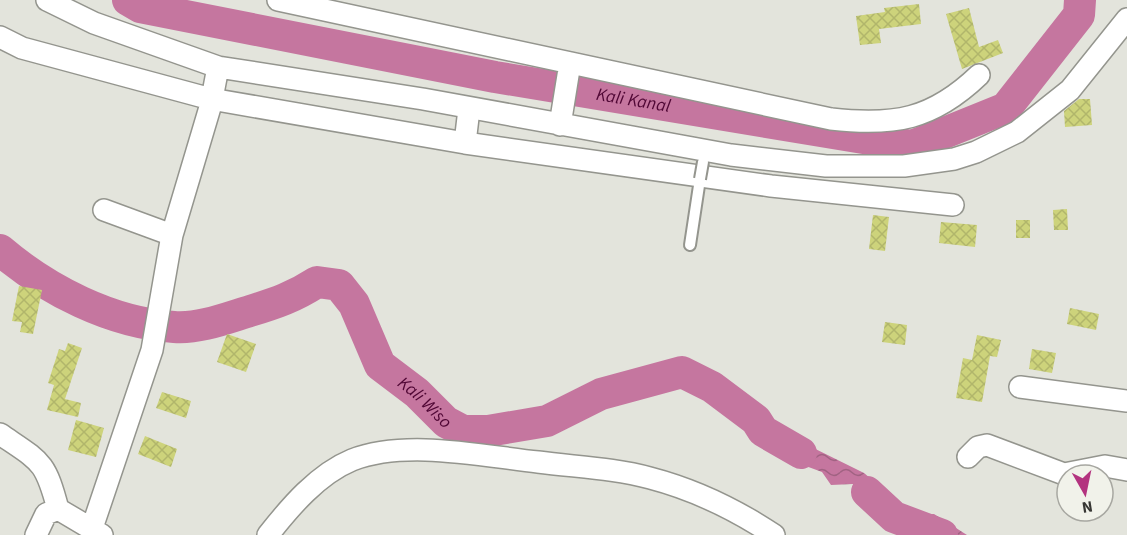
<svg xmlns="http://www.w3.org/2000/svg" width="1127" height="535" viewBox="0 0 1127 535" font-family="'Source Sans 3',sans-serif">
  <defs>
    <pattern id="water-waves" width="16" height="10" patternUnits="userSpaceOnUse" patternTransform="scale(1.5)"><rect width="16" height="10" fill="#c5769f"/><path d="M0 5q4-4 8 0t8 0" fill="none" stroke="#a16282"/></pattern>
    <pattern id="building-cross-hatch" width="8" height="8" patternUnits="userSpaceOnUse" patternTransform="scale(1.5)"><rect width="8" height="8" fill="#cdd37b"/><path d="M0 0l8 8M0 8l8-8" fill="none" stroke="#b1b66b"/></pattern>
  </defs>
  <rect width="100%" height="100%" fill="#e3e4dc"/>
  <path fill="url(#water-waves)" d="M777 430 864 473 914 515 934 514 967 535H935L901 519 888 522 867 507 853 484 831 485 822 472 803 465 793 453 765 439 763 431Z"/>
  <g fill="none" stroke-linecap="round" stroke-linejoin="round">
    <g stroke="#c5769f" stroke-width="32">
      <path id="s1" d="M128 0 140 7 495 77 912 146 1006 108 1079 15 1080 0"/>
      <path id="s2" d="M0 250C47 290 111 323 174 327 199 329 227 318 250 311 276 303 294 297 317 282L339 285 354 304 380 365 417 393 446 422 463 431H488L547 421 601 394 682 372 712 387 756 420 763 431 801 453"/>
      <path d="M867 492 894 517 942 535"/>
    </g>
  </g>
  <path fill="url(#building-cross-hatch)" d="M919 4 921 24 879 29 881 43 860 45 856 16 885 12 884 8Z
    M969 8 979 47 998 40 1003 53 962 69 946 14Z
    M1079 99H1090L1092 125 1065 127 1064 111Z
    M1067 209 1068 230H1054L1053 210Z
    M873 215 889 217 885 251 869 249Z
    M1016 220H1030V238H1016Z
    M941 222 977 225 975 247 939 243Z
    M19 286 42 290 33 334 20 332 22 322 12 321Z
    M1070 308 1099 314 1096 330 1067 324Z
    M885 322 907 325 905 345 882 342Z
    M227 334 256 344 246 372 217 362Z
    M977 335 1001 340 997 357 990 356 982 402 956 398 963 358 972 360Z
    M68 343 82 348 65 399 81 403 78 417 47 410 54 385 48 383 59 349 65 351Z
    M1032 349 1056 353 1052 373 1029 369Z
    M162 392 191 401 186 418 156 408Z
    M76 420 104 428 96 457 68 450Z
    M145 436 177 449 171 467 138 454Z"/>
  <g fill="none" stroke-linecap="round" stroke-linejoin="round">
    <g stroke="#94958e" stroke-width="14">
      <path id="lane" d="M690 245 700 179"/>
    </g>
    <g stroke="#94958e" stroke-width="24">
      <path id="street" d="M47 0 94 23 218 67
        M278 0 831 119C894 126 932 120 979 75
        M0 37 22 48 211 99 465 143 469 109
        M560 125 570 63
        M465 143 771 186 953 205
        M104 210 172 235
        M1020 387 1127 401
        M0 434C41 462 45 460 58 509
        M968 457 978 447 987 445 1064 474 1105 466 1127 470
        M92 528 152 350 172 235 211 104 218 67 423 99 731 155 826 166H904L954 159 976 152 1017 132 1070 90 1127 19
        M36 535 46 514 58 509 102 535
        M268 535C290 507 318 474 352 460 406 439 482 456 538 462 575 467 614 468 650 478 696 490 735 509 774 535"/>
    </g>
    <use href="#lane" stroke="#fff" stroke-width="10"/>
    <use href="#street" stroke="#fff" stroke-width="21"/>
    <g stroke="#94958e" stroke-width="14" stroke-linecap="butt">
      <path id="lane-bridge" d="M700 179 703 162"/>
    </g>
    <use href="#lane-bridge" stroke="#fff" stroke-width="10"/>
  </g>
  <g text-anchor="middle" stroke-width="5" stroke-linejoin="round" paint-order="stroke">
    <g font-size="18" font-style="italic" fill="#500735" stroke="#f1f2ea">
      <text dy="6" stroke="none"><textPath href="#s1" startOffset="516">Kali Kanal</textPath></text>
      <text dy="6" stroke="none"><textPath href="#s2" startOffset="516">Kali Wiso</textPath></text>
    </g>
  </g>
  <g transform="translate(1085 493) rotate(171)"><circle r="28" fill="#f1f2ea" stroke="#a7a7a1" stroke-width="1.5"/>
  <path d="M0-4.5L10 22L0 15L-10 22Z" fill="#b3337f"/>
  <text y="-9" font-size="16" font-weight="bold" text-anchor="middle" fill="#373734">N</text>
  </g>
</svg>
